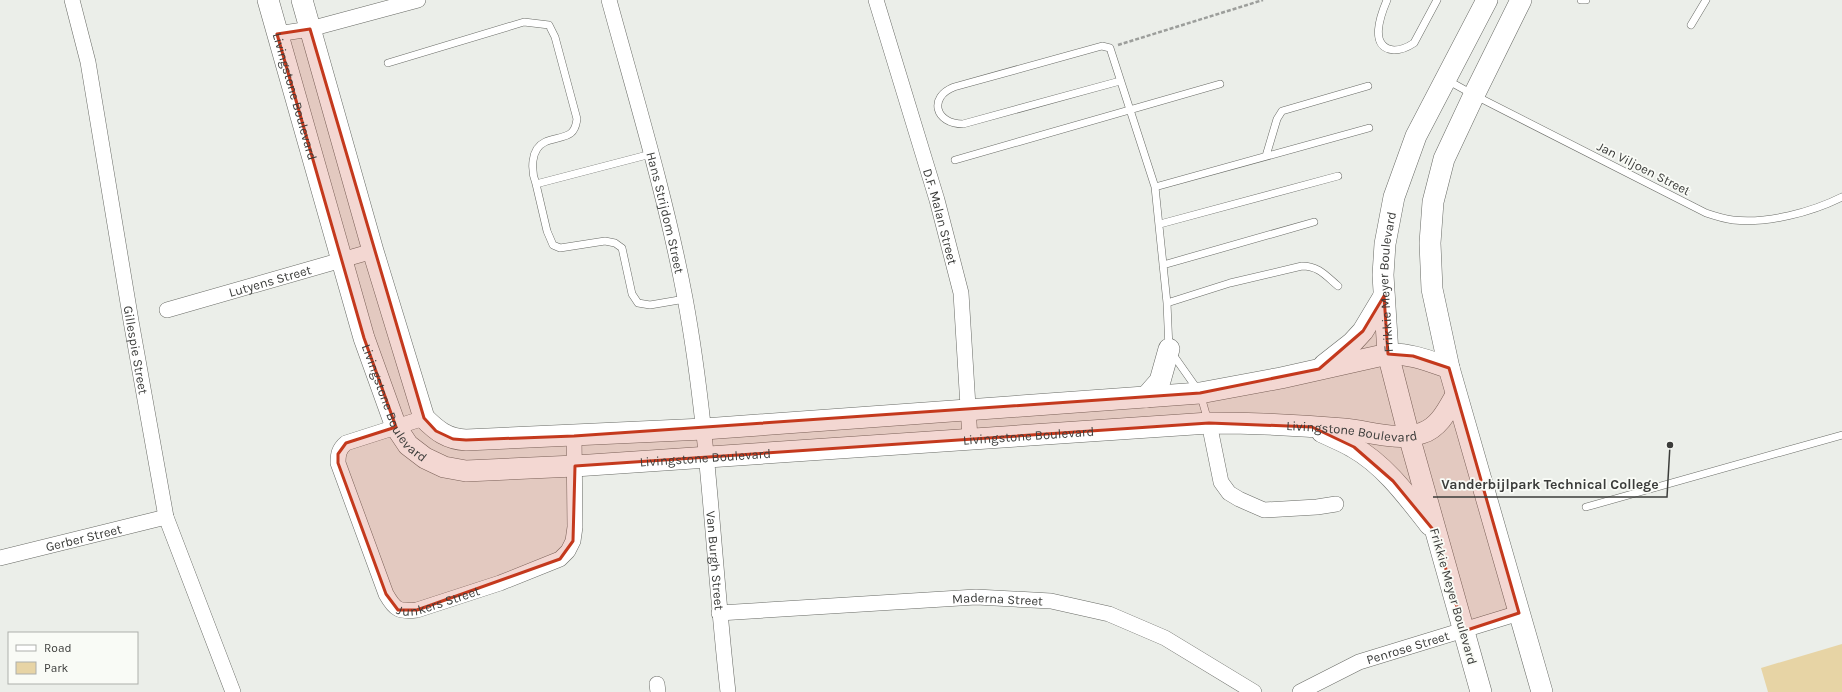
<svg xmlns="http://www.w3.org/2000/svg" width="1842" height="692" viewBox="0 0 1842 692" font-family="Karla,sans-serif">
  <rect width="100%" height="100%" fill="#ebeee9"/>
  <path fill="#e7d4a5" d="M1842 644V692H1768L1761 668Z"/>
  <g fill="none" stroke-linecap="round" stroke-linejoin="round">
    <g stroke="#686a65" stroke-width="8">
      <path id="lane" d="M1387 0C1381 14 1368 48 1394 50 1402 50 1408 47 1414 43L1437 0
        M1581 0H1586
        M1691 25 1706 0
        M388 63 524 22 549 25 555 37 577 119C576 124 576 129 571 133 565 138 553 138 545 142 530 149 531 171 536 184L651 154
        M1447 80 1474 95 1706 213C1715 216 1724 219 1733 220 1767 224 1812 212 1842 197
        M1120 81 963 124C935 124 928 97 954 87L1102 46 1110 48 1155 187 1167 303 1169 349 1200 393 1208 421
        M1266 156 1277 119 1282 111 1368 86
        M955 160 1220 84
        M536 184 547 231 553 245 560 248 605 241 615 243 622 248 632 294 638 303 650 305 685 299
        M1155 187 1369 128
        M1160 224 1338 176
        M1163 265 1314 222
        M1167 303 1230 283 1302 266C1319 266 1326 276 1338 286
        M1586 507 1842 435"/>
    </g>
    <g stroke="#686a65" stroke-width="16">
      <g id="street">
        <path id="s1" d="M72 0 88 62 131 321 166 517 233 692"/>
        <path id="s2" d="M609 0C636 99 666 197 685 298 709 428 713 561 728 692"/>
        <path id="s3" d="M876 0 937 200 961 293 970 439"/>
        <path d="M277 34 310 29 418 0"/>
        <path id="s4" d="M167 310 373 251"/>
        <path id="s5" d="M424 418 346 443C339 449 338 454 338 463L386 594C395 610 399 612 417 610L500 583 560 559 568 551 573 541 575 527 574 436"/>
        <path d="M1209 423 1221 482 1229 493 1239 499 1264 510 1317 507 1336 504"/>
        <path id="s6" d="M0 558 166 517"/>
        <path id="s7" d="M719 613 976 597 1051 601 1109 614 1165 638 1254 692"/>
        <path d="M657 684 658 692"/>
        <path id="s8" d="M1300 692 1359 662 1519 613"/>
      </g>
    </g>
    <g stroke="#686a65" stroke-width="22">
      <g id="secondary">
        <path id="s9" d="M268 0 364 338 396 427 408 445 425 458 444 467 466 471 575 466 1209 423C1254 423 1299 425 1344 429 1369 431 1398 442 1422 433 1439 428 1448 409 1456 395"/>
        <path d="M302 0 373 251 424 418C437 431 447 439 466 440L704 429 1200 393 1281 378 1388 354C1410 353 1429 361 1449 368"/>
        <path d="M1521 0 1474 95 1444 159 1433 202 1430 243 1432 289 1449 368 1542 692"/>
        <path d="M1324 365 1352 343 1363 331 1384 296"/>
        <path d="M1146 397 1160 381 1169 349"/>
        <path d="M1322 432C1332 437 1343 441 1353 447 1385 465 1408 497 1430 525"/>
        <path id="s10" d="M1481 692 1409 436 1388 354 1383 275 1385 244 1394 197 1416 136 1487 0"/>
      </g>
    </g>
    <path stroke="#9c9e9b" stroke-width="2.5" stroke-dasharray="4 2" stroke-linecap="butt" d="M1118 45 1263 0"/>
    <use href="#lane" stroke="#fff" stroke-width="7"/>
    <use href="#street" stroke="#fff" stroke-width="15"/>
    <use href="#secondary" stroke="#fff" stroke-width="21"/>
  </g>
  <path fill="#c4391d" fill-opacity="0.2" stroke="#c4391d" stroke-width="3" stroke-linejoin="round" d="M310 29 424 418 436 431 453 439 466 440 574 436 1200 393 1319 369 1363 331 1384 296 1388 354 1413 356 1449 368 1519 613 1464 631 1435 532 1393 481 1354 447 1312 427 1209 423 575 466 573 541 560 559 417 610H398L386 594 338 463V454L346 443 396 427 364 338 277 34Z"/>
  <g text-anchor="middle" stroke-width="3.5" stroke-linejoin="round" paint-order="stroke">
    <g font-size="13" fill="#3b3c3a" stroke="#f9fbf6">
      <text dy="5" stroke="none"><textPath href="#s9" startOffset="100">Livingstone Boulevard</textPath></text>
      <text transform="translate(1644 168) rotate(27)" y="5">Jan Viljoen Street</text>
      <text dy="5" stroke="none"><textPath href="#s2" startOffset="220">Hans Strijdom Street</textPath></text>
      <text dy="5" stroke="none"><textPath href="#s3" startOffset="226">D.F. Malan Street</textPath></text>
      <text dy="5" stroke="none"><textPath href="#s4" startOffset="107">Lutyens Street</textPath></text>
      <text dy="5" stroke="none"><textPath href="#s10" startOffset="423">Frikkie Meyer Boulevard</textPath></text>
      <text dy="5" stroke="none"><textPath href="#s1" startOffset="356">Gillespie Street</textPath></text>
      <text dy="5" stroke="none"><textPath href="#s9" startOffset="424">Livingstone Boulevard</textPath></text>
      <text dy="5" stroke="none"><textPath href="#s9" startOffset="1420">Livingstone Boulevard</textPath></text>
      <text dy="5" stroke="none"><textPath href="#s9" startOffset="1096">Livingstone Boulevard</textPath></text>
      <text dy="5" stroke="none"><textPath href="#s9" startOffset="772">Livingstone Boulevard</textPath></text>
      <text dy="5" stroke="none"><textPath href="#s6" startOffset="86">Gerber Street</textPath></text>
      <text dy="5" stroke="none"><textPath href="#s2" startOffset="572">Van Burgh Street</textPath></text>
      <text dy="5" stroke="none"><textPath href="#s5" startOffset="305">Junkers Street</textPath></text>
      <text transform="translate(1454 596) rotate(74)" y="5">Frikkie Meyer Boulevard</text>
      <text dy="5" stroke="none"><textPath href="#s7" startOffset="279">Maderna Street</textPath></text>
      <text dy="5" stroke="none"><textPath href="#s8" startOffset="117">Penrose Street</textPath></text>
    </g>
  </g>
  <path fill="none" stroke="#3b3c3a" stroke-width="1.5" d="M1670 445L1667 497H1433"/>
  <circle fill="#3b3c3a" stroke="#f9fbf6" stroke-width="1.5" cx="1670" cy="445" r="4"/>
  <g font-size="14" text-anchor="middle" font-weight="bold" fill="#3b3c3a" stroke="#f9fbf6" stroke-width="3.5" stroke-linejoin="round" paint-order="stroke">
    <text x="1550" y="489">Vanderbijlpark Technical College</text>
  </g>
  <rect x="8" y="632" width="130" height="52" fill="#f9fbf6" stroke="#adafab"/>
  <rect x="16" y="645" width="20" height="6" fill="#ffffff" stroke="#adafab"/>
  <text x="44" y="652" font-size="12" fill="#3b3c3a">Road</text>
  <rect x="16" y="662" width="20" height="12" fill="#e7d4a5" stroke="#adafab"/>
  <text x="44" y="672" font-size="12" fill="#3b3c3a">Park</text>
</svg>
